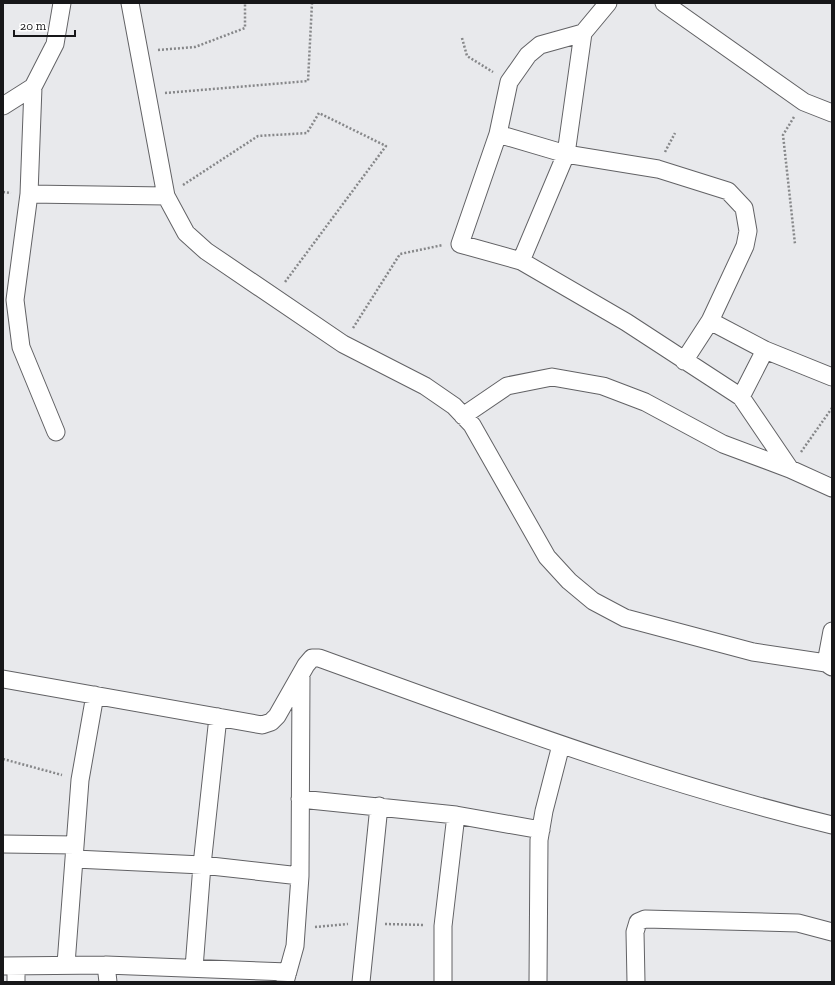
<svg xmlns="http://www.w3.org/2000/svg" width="835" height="985" viewBox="0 0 835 985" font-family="'Zilla Slab',serif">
  <rect width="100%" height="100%" fill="#e8e9ec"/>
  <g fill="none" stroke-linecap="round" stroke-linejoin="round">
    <g stroke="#626265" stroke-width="19">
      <path id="minor" d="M130 3 166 196 186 233 206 251 343 344 425 386 454 406 472 425 547 557 569 581 593 601 625 618 753 652 826 663 832 667
        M664 3 804 102 832 113
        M583 33 540 45 528 55 509 82 498 134 460 244 521 261 626 322 741 397 790 469
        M33 87 29 194 15 300 21 347 56 432
        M3 106 33 87 55 44 62 3
        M498 134 566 154 658 169 728 191 744 208 748 231 745 246 710 321 684 361
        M29 194 166 196
        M521 261 566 154 583 33 608 3
        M710 321 765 350 832 377
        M741 397 765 350
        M463 416 507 386 552 377 603 386 645 402 723 444 790 469 832 488
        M826 663 832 631
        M3 679 262 725 271 722 277 716 306 665 312 658H319C488 719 657 783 832 825
        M300 799 456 815 541 830
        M3 844 75 845
        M75 859 202 865 300 876 295 946 285 982
        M300 876 301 677
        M66 964 80 780 95 695
        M106 965 108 982
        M3 966 106 965 288 972
        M194 968 202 865 218 717
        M16 982V966
        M361 982 379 806
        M443 982V926L456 815
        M538 982 539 840 544 811 561 745
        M636 982 635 932 638 922 645 919 798 923 832 932"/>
    </g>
    <path stroke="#868789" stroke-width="2.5" stroke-dasharray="2 2" stroke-linecap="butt" d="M462 38 467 56 493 72
      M158 50 195 47 245 28V3
      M165 93 308 81 312 3
      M794 117 783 135 795 244
      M665 152 675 133
      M183 185 258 136 307 133 319 113 386 146 285 282
      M3 192 11 193
      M353 328 400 254 443 245
      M801 452 832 408
      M3 759 62 775
      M385 924 424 925
      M315 927 348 924"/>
    <use href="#minor" stroke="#fff" stroke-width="17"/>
  </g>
  <rect width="835" height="985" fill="none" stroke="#171719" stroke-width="8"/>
  <path d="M14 30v6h61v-6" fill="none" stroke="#171719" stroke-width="2"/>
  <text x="20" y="30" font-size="12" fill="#171719" stroke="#ffffff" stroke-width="3" paint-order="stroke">20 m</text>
</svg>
